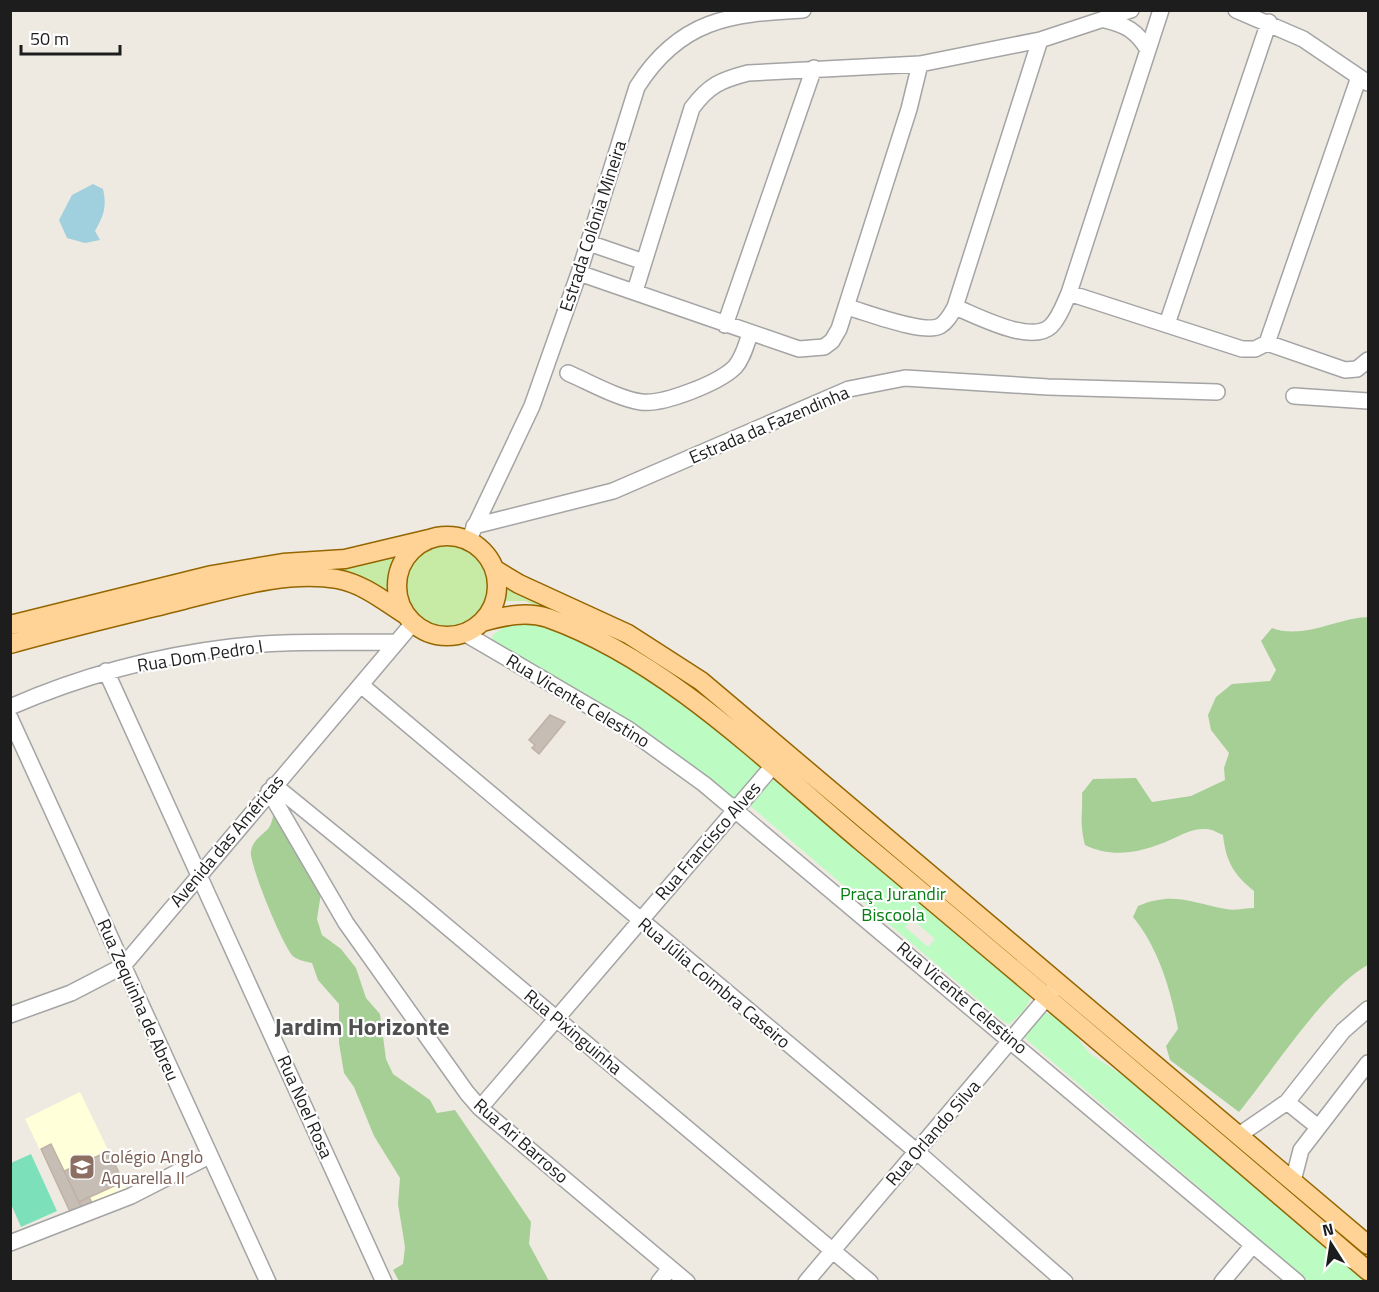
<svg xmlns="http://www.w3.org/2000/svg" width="1379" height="1292" viewBox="0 0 1379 1292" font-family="'Titillium Web',sans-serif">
  <rect width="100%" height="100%" fill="#eeeae2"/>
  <path fill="#ffffda" d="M80 1092 127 1189 72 1216 25 1119Z"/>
  <path fill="#c7eba5" d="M403 587a43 43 0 1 1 86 0a43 43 0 1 1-86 0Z
    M397 554 388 572 387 595 344 573 320 571 268 574 207 586 11 634 227 580 265 573 335 568Z
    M506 584 635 649 709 699 777 755 567 618 525 601H504Z"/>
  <path fill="#a5cf95" d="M1368 617V965C1327 986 1271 1073 1239 1112L1170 1060 1166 1046 1178 1029C1171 990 1158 947 1133 917L1138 906C1173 891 1192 903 1226 909 1235 911 1245 908 1254 908V891C1234 875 1226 862 1223 835 1218 833 1212 829 1206 829 1193 828 1181 835 1170 840 1143 852 1113 859 1085 845 1079 821 1083 815 1082 793L1093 779 1136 778 1152 802 1191 796 1225 780 1224 768 1229 753 1211 730 1208 715 1216 697 1232 684 1270 681 1276 670 1261 641 1272 628C1303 640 1337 618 1368 617Z
    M274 812 321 893 317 919 322 935 341 949 356 968 366 998 380 1014 386 1059 393 1074 430 1100 437 1113 455 1110 531 1222 529 1244 549 1281H399L393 1270 403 1264 405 1247 398 1204 400 1178 374 1136 354 1087 344 1073 339 1043V1004L318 980 312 963C307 962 298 960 294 957 284 950 248 861 251 851 253 840 261 836 268 829 271 826 273 817 274 812Z"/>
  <path fill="#bcfbc2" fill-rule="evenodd" d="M531 623C599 634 712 721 763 768L733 799 648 732 491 643 493 635 504 627Z
    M771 775 1030 994C1031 1006 1018 1017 1009 1024L1003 1021 748 804ZM912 919 935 939 928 947 905 927Z
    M1043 1012 1053 1015 1074 1033 1089 1053 1149 1093 1368 1276V1281H1308L1026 1039 1023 1035Z"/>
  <path fill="#7ce1bb" d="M31 1154 57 1211 21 1227 11 1204V1163Z"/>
  <path fill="#a0cfde" d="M93 184 103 189C107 207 104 215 95 231L100 240 85 243 67 238 59 220 72 195Z"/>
  <path fill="#c6bdb5" stroke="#c0b1a4" stroke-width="1.5" d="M550 715 565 722 539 754 532 748 535 745 529 740Z
    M51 1144 83 1210 72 1216 41 1149Z
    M109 1151 123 1182 79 1202 64 1171Z
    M89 1197 93 1205 83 1210 79 1202Z"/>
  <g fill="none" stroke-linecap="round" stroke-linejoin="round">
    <g stroke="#a4a4a4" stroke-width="18">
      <path id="minor" d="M1236 10 1303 39 1368 83
        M1105 20C1126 25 1137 31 1148 50
        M589 243 644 262
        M579 273 799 349 824 347 832 341 839 329 909 109 920 64
        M635 291 692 108C709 85 721 80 748 73L920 64 1040 40 1131 10
        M1069 293 1242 349H1255L1267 343 1359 77
        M847 307C866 312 924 335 940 326 947 322 951 314 955 307L1040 40
        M955 307C978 316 1031 345 1051 326 1060 317 1064 304 1069 293L1161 10
        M1167 324 1269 22
        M725 325 814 68
        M1267 343 1345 370 1357 369 1368 360
        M568 373C589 382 619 399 641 402 663 405 719 383 735 367 743 358 746 345 750 334
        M1294 396 1368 401
        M474 526 613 491 849 389 905 378 1048 387 1217 392
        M468 541 532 406 579 273 637 87C680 19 730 14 803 10
        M464 633 628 729 704 784 1297 1282
        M106 671 384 1282
        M361 685 916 1151 1065 1282
        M10 707C81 676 155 656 231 647 286 640 342 643 397 642
        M10 718 268 1282
        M274 785 414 899 870 1282
        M269 791 346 923 467 1093 480 1108 687 1282
        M10 1015 71 993 123 966 413 623
        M1287 1102 1318 1127
        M480 1108 772 767
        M1239 1135 1287 1102 1343 1031 1368 1009
        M1293 1181 1301 1150 1368 1063
        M10 1243 131 1196 209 1156
        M659 1282 670 1268
        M806 1282 1054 989
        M1222 1282 1253 1245"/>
    </g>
    <g stroke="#956600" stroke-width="21">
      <path id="major" d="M397 586a50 50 0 1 1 100 0a50 50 0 1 1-100 0Z
        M494 569 519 584 628 634 701 681 1368 1245
        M482 622C504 616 526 611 548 618 666 660 768 763 862 842 1032 984 1200 1127 1368 1271
        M10 625 212 575 283 563 345 559 429 539
        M10 644C67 628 123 615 179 601 228 589 287 570 337 579 364 584 384 601 406 615"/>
    </g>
    <use href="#minor" stroke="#fff" stroke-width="15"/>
    <use href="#major" stroke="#ffd396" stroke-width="18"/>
  </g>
  <defs>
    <g id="school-square" transform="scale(1.35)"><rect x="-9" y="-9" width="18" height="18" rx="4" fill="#8d6e63" stroke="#fff"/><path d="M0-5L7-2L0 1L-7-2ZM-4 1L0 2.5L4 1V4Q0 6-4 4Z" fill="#fff"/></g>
  </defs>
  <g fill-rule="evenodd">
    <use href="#school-square" x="82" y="1167"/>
  </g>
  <g text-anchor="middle" stroke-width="4.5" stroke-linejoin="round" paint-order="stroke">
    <g font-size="18" fill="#1d1d1d" stroke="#fff">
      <text transform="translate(593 226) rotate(-72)" y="6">Estrada Colônia Mineira</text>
      <text transform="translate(769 425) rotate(-23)" y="6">Estrada da Fazendinha</text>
      <text transform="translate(200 656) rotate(-9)" y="6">Rua Dom Pedro I</text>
      <text transform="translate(578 701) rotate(31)" y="6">Rua Vicente Celestino</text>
      <text transform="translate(227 841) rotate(-50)" y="6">Avenida das Américas</text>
      <text transform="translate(708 841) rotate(-49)" y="6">Rua Francisco Alves</text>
      <text transform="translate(714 983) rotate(40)" y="6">Rua Júlia Coimbra Caseiro</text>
      <text transform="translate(962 998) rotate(40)" y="6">Rua Vicente Celestino</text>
      <text transform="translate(138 1000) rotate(66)" y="6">Rua Zequinha de Abreu</text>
      <text transform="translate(573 1032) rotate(40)" y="6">Rua Pixinguinha</text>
      <text transform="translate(305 1107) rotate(66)" y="6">Rua Noel Rosa</text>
      <text transform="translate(933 1133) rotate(-49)" y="6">Rua Orlando Silva</text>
      <text transform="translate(521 1141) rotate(41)" y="6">Rua Ari Barroso</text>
    </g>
    <g font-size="18" fill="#077e12" stroke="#fff">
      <text x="893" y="900">Praça Jurandir<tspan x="893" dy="21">Biscoola</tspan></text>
    </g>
    <g font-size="18" fill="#785e54" stroke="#fff" text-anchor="start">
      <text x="101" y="1163">Colégio Anglo<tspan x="101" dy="21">Aquarella II</tspan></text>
    </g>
    <g font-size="24" font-weight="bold" fill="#505050" stroke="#fff">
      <text x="362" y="1035">Jardim Horizonte</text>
    </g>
  </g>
  <rect width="1379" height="1292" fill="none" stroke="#1d1d1d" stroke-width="24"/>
  <g transform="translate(1331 1244) rotate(348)" stroke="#ffffff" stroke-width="4.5" paint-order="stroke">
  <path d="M0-4.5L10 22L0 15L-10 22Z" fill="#1d1d1d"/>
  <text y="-9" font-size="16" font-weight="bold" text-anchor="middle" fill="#1d1d1d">N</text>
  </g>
  <path d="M21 45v9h99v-9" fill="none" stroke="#1d1d1d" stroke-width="3"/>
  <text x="30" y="45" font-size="18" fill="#1d1d1d" stroke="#ffffff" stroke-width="4.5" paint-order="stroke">50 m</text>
</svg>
